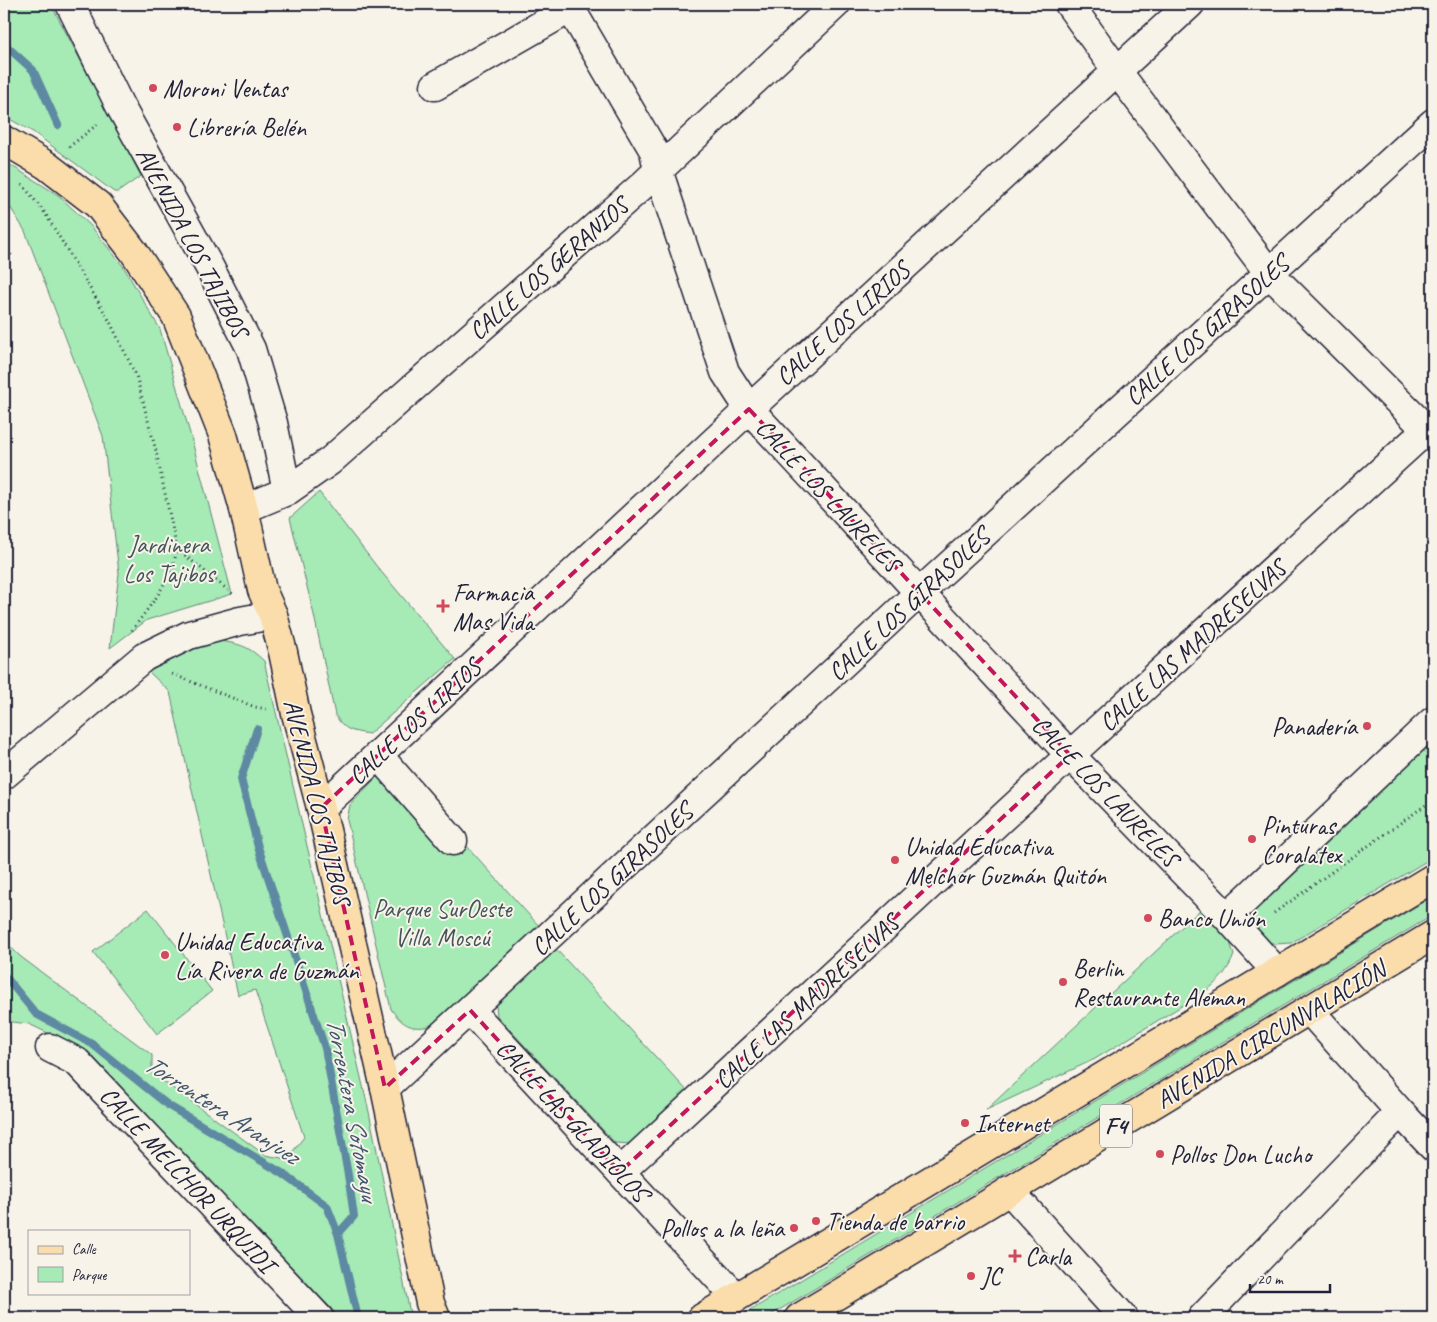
<svg xmlns="http://www.w3.org/2000/svg" width="1437" height="1322" viewBox="0 0 1437 1322" font-family="Caveat,sans-serif">
  <rect width="100%" height="100%" fill="#f7f3e8"/>
  <filter id="ink" filterUnits="userSpaceOnUse"><feTurbulence type="fractalNoise" baseFrequency=".02" numOctaves="2"/><feDisplacementMap in="SourceGraphic" scale="10" xChannelSelector="R" yChannelSelector="G"/><feConvolveMatrix kernelMatrix="1 2 1 2 8 2 1 2 1" color-interpolation-filters="sRGB"/></filter>
  <g filter="url(#ink)">
    <path fill="#a6eab5" stroke="#648678" d="M4 4H51L141 176 118 192H114L33 132 4 116Z
      M4 161 58 195 90 225 123 266 160 329 191 437 232 594 147 620 110 648 119 573 103 436 25 231 4 197Z
      M319 492 378 568 455 659 369 734C351 731 345 731 335 715L314 615 290 518Z
      M219 641C241 644 248 646 264 661L369 1112 411 1318H340L186 1155 83 1050 29 1024 4 1021V941L21 957 152 1055V1073L265 1155 287 1159 304 1137 255 990 238 995 170 692 149 672 179 653Z
      M1433 739V857L1291 943 1275 944 1262 939 1254 930 1252 919 1256 906Z
      M391 762 539 926 433 1025C413 1031 403 1026 391 1009L347 820 350 805Z
      M1433 896V915L766 1318H738Z
      M148 909 212 991 157 1034 93 952Z
      M1200 910 1230 942 1234 955C1228 971 1219 981 1206 991L1095 1059 986 1110Z
      M554 947 691 1095 632 1144 615 1143 497 1016 496 1006 504 992Z"/>
    <g fill="none" stroke-linecap="round" stroke-linejoin="round">
      <path stroke="#5d89a2" stroke-width="8" d="M4 44 33 70 58 125
        M257 729 241 779 258 847 325 1048 348 1175 354 1216 338 1234
        M4 975 36 1014 92 1044 169 1106 282 1173 327 1206 338 1234 358 1318"/>
      <g stroke="#22223b" stroke-width="31">
        <path id="minor" d="M70 4 120 106 210 268 251 349 273 423 287 491
          M568 4 654 151 658 170 725 372 749 409 1070 755 1227 917 1277 972
          M1069 4 1117 71 1269 273 1433 436
          M435 86 571 8
          M244 509 287 491 330 461 644 184 836 4
          M378 755 453 841
          M4 775 144 657 189 635 240 621 273 615
          M321 808 749 409 1190 4
          M1227 917 1433 721
          M470 1010 736 1297
          M1309 1010 1400 1112 1433 1147
          M50 1048 77 1062 319 1318
          M385 1088 919 593 1433 123
          M620 1172 1070 755 1433 424
          M1009 1190 1124 1318
          M1202 1318 1400 1112"/>
      </g>
      <g stroke="#22223b" stroke-width="31">
        <path id="major" d="M4 140 46 165 98 205 134 252 176 316 223 435 244 509 262 590 273 615 283 652 296 714 321 808 385 1088 430 1303 436 1318"/>
      </g>
      <g stroke="#22223b" stroke-width="31">
        <path id="highway" d="M702 1318 1433 878
          M799 1318 1433 935"/>
      </g>
      <path stroke="#22223b" stroke-width="3" stroke-dasharray="1 4" stroke-linecap="butt" d="M69 147 99 123
        M22 184 45 213 109 320 136 375 155 447 177 549 173 567 158 595 130 633
        M4 247 12 256 4 263
        M177 549 233 594
        M172 674 255 707 267 709
        M1433 789 1430 792 1429 799 1433 805
        M1274 913 1430 802"/>
      <use href="#minor" stroke="#f7f3e8" stroke-width="28"/>
      <use href="#major" stroke="#faddab" stroke-width="28"/>
      <use href="#highway" stroke="#faddab" stroke-width="28"/>
    </g>
  </g>
  <path fill="none" stroke="#c2185b" stroke-width="4" stroke-dasharray="10 6" stroke-linejoin="round" d="M749 409 1070 755 620 1172 470 1010 385 1088 321 808Z"/>
  <g fill="#d1495b" stroke="#f7f3e8" stroke-width="2">
    <circle cx="153" cy="88" r="5"/>
    <circle cx="177" cy="127" r="5"/>
    <path d="M440.5 598.5h5v5h5v5h-5v5h-5v-5h-5v-5h5z"/>
    <circle cx="1367" cy="726" r="5"/>
    <circle cx="1252" cy="839" r="5"/>
    <circle cx="895" cy="860" r="5"/>
    <circle cx="1148" cy="918" r="5"/>
    <circle cx="165" cy="955" r="5"/>
    <circle cx="1063" cy="982" r="5"/>
    <circle cx="965" cy="1123" r="5"/>
    <circle cx="1160" cy="1154" r="5"/>
    <circle cx="816" cy="1221" r="5"/>
    <circle cx="794" cy="1228" r="5"/>
    <path d="M1012.5 1248.5h5v5h5v5h-5v5h-5v-5h-5v-5h5z"/>
    <circle cx="971" cy="1276" r="5"/>
  </g>
  <g text-anchor="middle" stroke-width="4" stroke-linejoin="round" paint-order="stroke">
    <rect fill="#f7f3e8" stroke="#62616f" stroke-width="1" x="1100" y="1104.5" width="32" height="43" rx="4"/>
    <g font-size="24" font-weight="bold" fill="#22223b">
      <text x="1116" y="1134">F4</text>
    </g>
    <g font-size="25" fill="#22223b" stroke="#f7f3e8" text-anchor="start">
      <text x="163" y="97">Moroni Ventas</text>
      <text x="187" y="136">Librería Belén</text>
      <text x="453" y="601">Farmacia<tspan x="453" dy="29">Mas Vida</tspan></text>
      <text x="1357" y="735" text-anchor="end">Panadería</text>
      <text x="1262" y="834">Pinturas<tspan x="1262" dy="29">Coralatex</tspan></text>
      <text x="905" y="855">Unidad Educativa<tspan x="905" dy="29">Melchor Guzmán Quitón</tspan></text>
      <text x="1158" y="927">Banco Unión</text>
      <text x="175" y="950">Unidad Educativa<tspan x="175" dy="29">Lía Rivera de Guzmán</tspan></text>
      <text x="1073" y="977">Berlin<tspan x="1073" dy="29">Restaurante Aleman</tspan></text>
      <text x="975" y="1132">Internet</text>
      <text x="1170" y="1163">Pollos Don Lucho</text>
      <text x="826" y="1230">Tienda de barrio</text>
      <text x="784" y="1237" text-anchor="end">Pollos a la leña</text>
      <text x="1025" y="1265">Carla</text>
      <text x="981" y="1285">JC</text>
    </g>
    <g font-size="25" fill="#22223b" stroke="#f7f3e8">
      <text transform="translate(193 242) rotate(62)" y="9">AVENIDA LOS TAJIBOS</text>
      <text transform="translate(548 268) rotate(-41)" y="9">CALLE LOS GERANIOS</text>
      <text transform="translate(842 323) rotate(-42)" y="9">CALLE LOS LIRIOS</text>
      <text transform="translate(1206 330) rotate(-42)" y="9">CALLE LOS GIRASOLES</text>
      <text transform="translate(829 495) rotate(47)" y="9">CALLE LOS LAURELES</text>
      <text transform="translate(908 604) rotate(-43)" y="9">CALLE LOS GIRASOLES</text>
      <text transform="translate(1192 645) rotate(-42)" y="9">CALLE LAS MADRESELVAS</text>
      <text transform="translate(414 721) rotate(-43)" y="9">CALLE LOS LIRIOS</text>
      <text transform="translate(1106 791) rotate(46)" y="9">CALLE LOS LAURELES</text>
      <text transform="translate(318 802) rotate(76)" y="9">AVENIDA LOS TAJIBOS</text>
      <text transform="translate(611 879) rotate(-43)" y="9">CALLE LOS GIRASOLES</text>
      <text transform="translate(806 1001) rotate(-43)" y="9">CALLE LAS MADRESELVAS</text>
      <text transform="translate(1270 1034) rotate(-31)" y="9">AVENIDA CIRCUNVALACIÓN</text>
      <text transform="translate(573 1120) rotate(47)" y="9">CALLE LAS GLADIOLOS</text>
      <text transform="translate(188 1179) rotate(47)" y="9">CALLE MELCHOR URQUIDI</text>
    </g>
    <g font-size="25" fill="#43545a" stroke="#f7f3e8">
      <text x="169" y="553">Jardinera<tspan x="169" dy="29">Los Tajibos</tspan></text>
      <text x="442" y="917">Parque SurOeste<tspan x="442" dy="29">Villa Moscú</tspan></text>
    </g>
    <g font-size="26" font-style="italic" fill="#40556e" stroke="#f7f3e8">
      <text transform="translate(222 1109) rotate(33)" y="9">Torrentera Aranjuez</text>
      <text transform="translate(353 1109) rotate(79)" y="9">Torrentera Sotomayu</text>
    </g>
  </g>
  <rect width="1437" height="1322" fill="none" stroke="#f7f3e8" stroke-width="20"/>
  <rect x="10" y="10" width="1417" height="1302" fill="none" stroke="#22223b" stroke-width="2" filter="url(#ink)"/>
  <rect x="28" y="1230" width="162" height="65" fill="#f7f3e8" stroke="#a29fa3"/>
  <rect x="38" y="1246" width="25" height="8" fill="#faddab" stroke="#a29fa3"/>
  <text x="72" y="1254" font-size="15" fill="#22223b">Calle</text>
  <rect x="38" y="1267" width="25" height="15" fill="#a6eab5" stroke="#a29fa3"/>
  <text x="72" y="1280" font-size="15" fill="#22223b">Parque</text>
  <path d="M1250 1284v8h80v-8" fill="none" stroke="#22223b" stroke-width="2.5"/>
  <text x="1257" y="1284" font-size="15" fill="#22223b" stroke="#f7f3e8" stroke-width="4" paint-order="stroke">20 m</text>
</svg>
